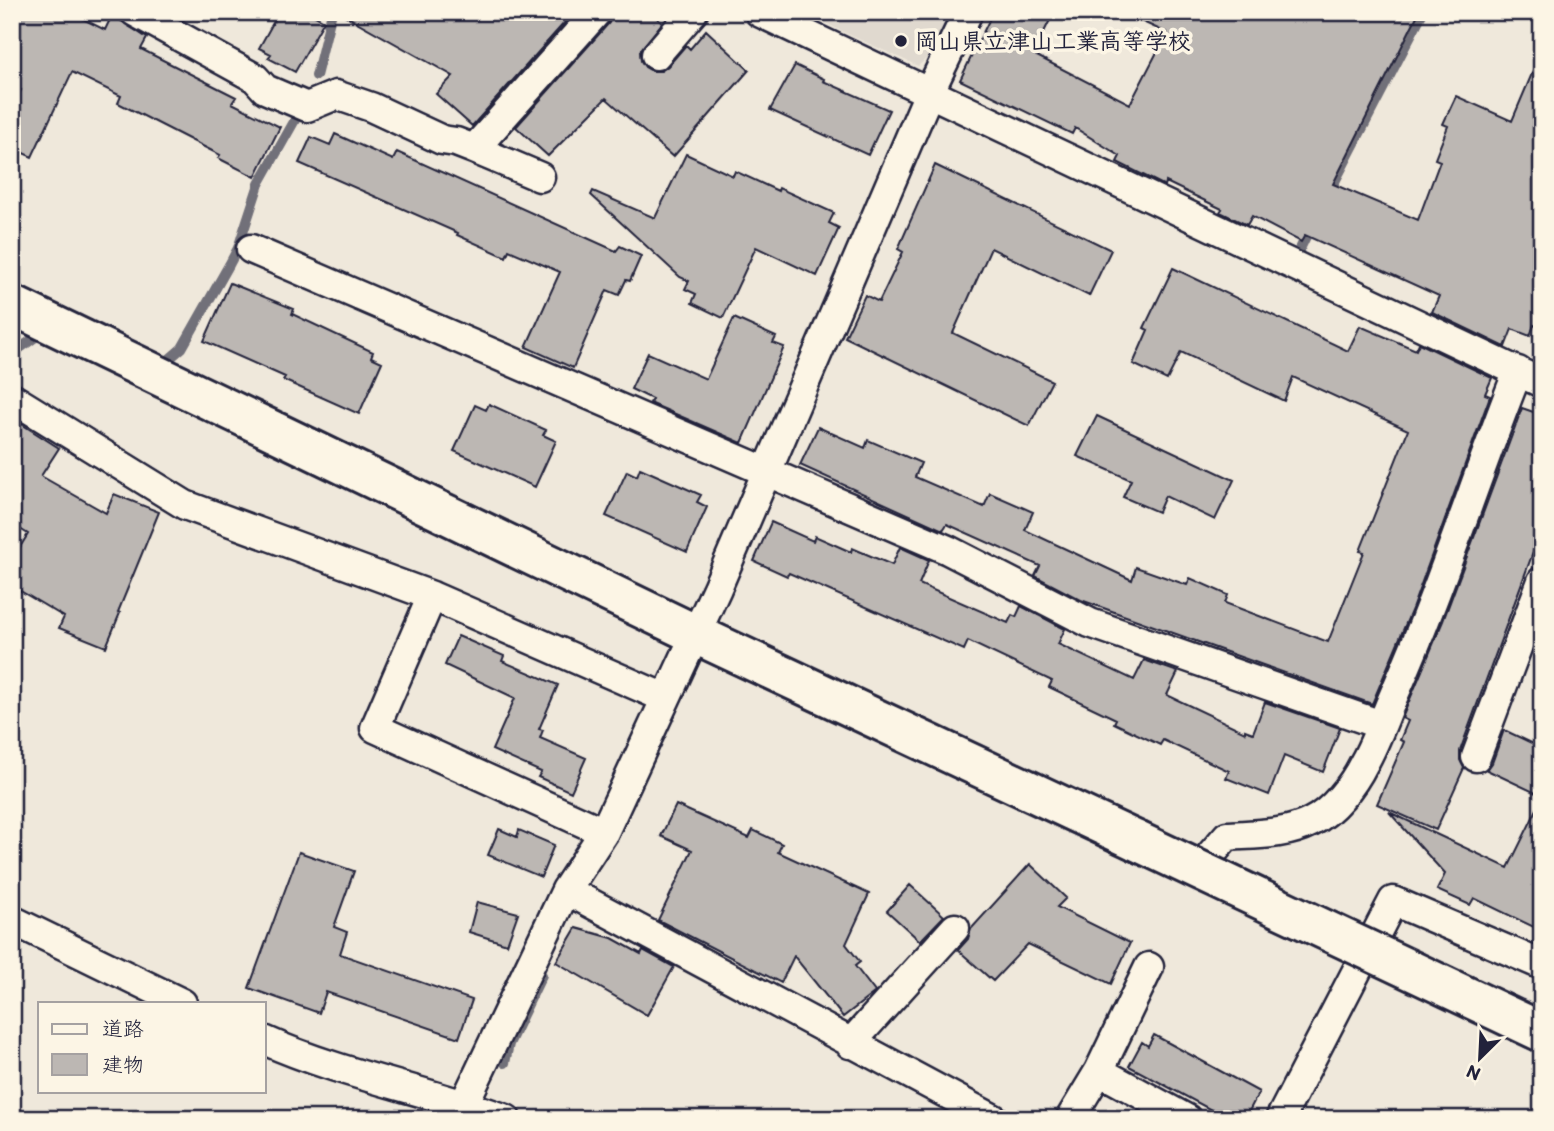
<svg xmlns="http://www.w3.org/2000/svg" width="1554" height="1131" viewBox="0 0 1554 1131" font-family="Itim,'Klee One',sans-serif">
  <rect width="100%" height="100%" fill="#efe8db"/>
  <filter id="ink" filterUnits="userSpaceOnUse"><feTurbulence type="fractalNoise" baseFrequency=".0143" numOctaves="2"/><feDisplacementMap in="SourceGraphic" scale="14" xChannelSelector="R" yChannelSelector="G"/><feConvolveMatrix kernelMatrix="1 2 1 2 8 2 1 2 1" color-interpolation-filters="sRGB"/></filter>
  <g filter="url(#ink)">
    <path fill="#e0d9cf" d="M805 12H953L935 51 918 66 841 31Z"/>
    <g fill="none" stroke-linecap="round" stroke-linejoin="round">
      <path stroke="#716f79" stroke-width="10" d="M316 76 332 12
        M1328 195 1423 12
        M1298 253 1312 224
        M12 354 44 331
        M160 367 182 348 229 265 238 248 259 184 295 120
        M505 1063 509 1044 542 975"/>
    </g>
    <path fill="#bcb7b3" stroke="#22223b" stroke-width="2" d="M12 12H69L105 30 112 15 147 38 141 49 236 97 232 103 280 127 255 177 218 158 220 155 118 103 121 96 72 72 32 157 12 148V110L21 90 12 85Z
      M279 12H308L324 21 295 72 268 58 271 54 259 48Z
      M339 12H574L472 126 436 94 453 76Z
      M613 12H651L662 23 640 51 641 61 645 67 652 71H661L668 66 686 45 690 49 706 30 749 70 673 157 606 98 548 156 516 127 609 23Z
      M993 12H1054L1033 54 1130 104 1167 33 1121 12H1419L1333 184 1418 220 1440 161 1435 159 1448 126 1443 124 1456 96 1512 121 1542 50V328L1534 325 1530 336 1512 329 1505 347 1432 312 1439 296 1305 235 1301 242 1252 216 1247 225 1220 212 1222 209 1166 182 1165 186 1117 162 1120 156 1075 128 1072 134 960 80Z
      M795 65 824 79 823 81 889 110 868 155 770 110Z
      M335 134 393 160 397 152 616 251 620 246 641 256 630 281 626 280 619 295 607 290 573 368 526 347 560 272 509 250 506 257 457 235 458 233 299 163 311 137 330 145Z
      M686 154 733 176 735 171 778 191 779 188 834 213 829 223 839 228 817 276 756 247 723 318 692 303 696 294 685 289 689 281 680 277 591 195 593 191 655 218Z
      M935 165 1111 250 1089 296 991 248 953 333 1052 381 1029 426 845 337 865 295 879 302 903 252 898 249Z
      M1173 268 1348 351 1360 326 1416 350 1419 343 1492 378 1485 394 1490 396 1412 609 1372 704 1081 600 1035 576 1040 566 947 524 943 530 800 465 818 427 865 448 868 440 921 463 915 477 984 507 990 493 1033 512 1025 530 1132 580 1136 567 1187 585 1190 578 1228 595 1225 603 1328 642 1364 552 1360 551 1408 430 1293 377 1284 401 1181 352 1167 380 1133 364 1148 330 1144 328Z
      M230 283 294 309 292 314 373 352 371 357 382 362 359 414 283 380 285 377 204 341Z
      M734 318 776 337 773 343 784 347 742 443 650 403 652 399 631 389 648 353 706 379Z
      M489 404 546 430 543 435 556 441 535 487 454 451 475 405 486 410Z
      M1522 408 1542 415V528L1460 751V760L1464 768 1436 830 1377 804 1404 742 1400 740 1408 721 1402 718 1443 621Z
      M1097 416 1234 480 1215 520 1165 496 1158 512 1123 497 1131 480 1077 456Z
      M12 418 59 448 41 476 106 513 114 494 159 512 118 612 120 613 106 647 59 628 64 617 12 586V560L28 534 12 524Z
      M640 468 701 495 697 502 707 507 687 552 606 516 627 471 637 476Z
      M771 522 813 541 815 536 851 552 852 548 892 565 900 547 929 560 919 584 1008 623 1012 615 1016 617 1021 606 1065 629 1058 644 1134 680 1144 660 1178 672 1167 695 1245 732V730L1253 733 1265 702 1340 728 1323 772 1284 756 1269 795 1226 778 1229 771 1163 740 1160 745 1114 723 1116 719 1049 687 1052 681 968 641 964 650 789 573 787 576 754 561Z
      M458 636 504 656 502 661 558 685 539 729 543 730 540 738 586 758 571 792 538 777 541 772 492 750 515 698 445 665Z
      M1504 730 1542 748V796L1487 770 1492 763Z
      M1542 799V931L1474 898 1470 905 1437 890 1445 874 1389 812 1508 868Z
      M676 805 749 838 753 830 782 844 778 852 869 894 846 944 860 962 855 966 875 992 874 993 843 1017 794 956 781 983 658 920 692 850 661 836Z
      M499 829 517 837 519 830 554 845 541 877 488 855Z
      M299 852 354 871 334 927 347 932 340 954 472 1000 459 1038 326 992 319 1013 249 988Z
      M1030 864 1066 898 1057 907 1130 943 1111 984 1028 944 993 981 958 950 968 939 971 929Z
      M910 885 944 916 920 941 887 911Z
      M477 902 518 913 507 944 469 932Z
      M576 928 612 938 641 954 643 950 674 967 647 1015 556 962Z
      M1154 1035 1259 1092 1245 1119H1228L1129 1066 1142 1042 1148 1046Z"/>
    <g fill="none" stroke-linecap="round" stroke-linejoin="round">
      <g stroke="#22223b" stroke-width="33">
        <path id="street" d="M135 12 255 78 265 89 307 107 336 95 371 107 442 140 456 142 474 149 540 177
          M759 12 1542 383
          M656 55 693 12
          M474 149 597 12
          M251 249 948 550 1090 623 1381 725
          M12 398 185 505 432 596 665 698
          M432 596 375 728 604 832
          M1476 757 1542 581
          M1207 859 1227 836C1255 834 1286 835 1311 822 1333 811 1353 785 1364 763 1376 742 1384 718 1394 695 1441 589 1475 479 1518 371
          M566 890 994 1119
          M12 920 182 1003
          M264 1040C342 1075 427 1090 506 1119
          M850 1044 955 928
          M1099 1071 1187 1119
          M464 1104 566 890 604 832 717 588 929 93 968 12
          M1070 1119 1099 1071 1149 967
          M1280 1119 1393 901 1542 965"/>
      </g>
      <g stroke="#22223b" stroke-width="44">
        <path id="secondary" d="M12 305 695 634 1137 841"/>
      </g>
      <use href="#street" stroke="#fcf5e5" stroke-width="28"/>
      <use href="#secondary" stroke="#fcf5e5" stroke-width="38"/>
      <g stroke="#22223b" stroke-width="44" stroke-linecap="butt">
        <path id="secondary-bridge" d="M1137 841 1542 1032"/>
      </g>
      <use href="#secondary-bridge" stroke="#fcf5e5" stroke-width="38"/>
    </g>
  </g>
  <circle fill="#22223b" stroke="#fcf5e5" stroke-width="2.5" cx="901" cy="41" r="7"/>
  <g text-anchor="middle" stroke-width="7" stroke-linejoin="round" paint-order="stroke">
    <g font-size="23" font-weight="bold" fill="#22223b" stroke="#fcf5e5" text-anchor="start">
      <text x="915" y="49">岡山県立津山工業高等学校</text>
    </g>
  </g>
  <rect width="1554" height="1131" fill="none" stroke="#fcf5e5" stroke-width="42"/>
  <rect x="21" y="21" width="1512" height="1089" fill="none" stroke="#22223b" stroke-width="2.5" filter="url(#ink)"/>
  <rect x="38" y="1002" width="228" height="91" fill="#fcf5e5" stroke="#a5a1a1" stroke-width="2"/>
  <rect x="52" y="1024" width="35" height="10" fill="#fcf5e5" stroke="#a5a1a1" stroke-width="2"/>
  <text x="102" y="1036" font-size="21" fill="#22223b">道路</text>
  <rect x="52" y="1054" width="35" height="21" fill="#bcb7b3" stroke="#a5a1a1" stroke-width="2"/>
  <text x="102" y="1072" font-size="21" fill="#22223b">建物</text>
  <g transform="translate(1480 1058) rotate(204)" stroke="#fcf5e5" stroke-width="5" paint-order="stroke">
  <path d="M0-5L12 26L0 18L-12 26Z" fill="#22223b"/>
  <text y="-10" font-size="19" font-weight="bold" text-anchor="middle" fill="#22223b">N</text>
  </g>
</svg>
